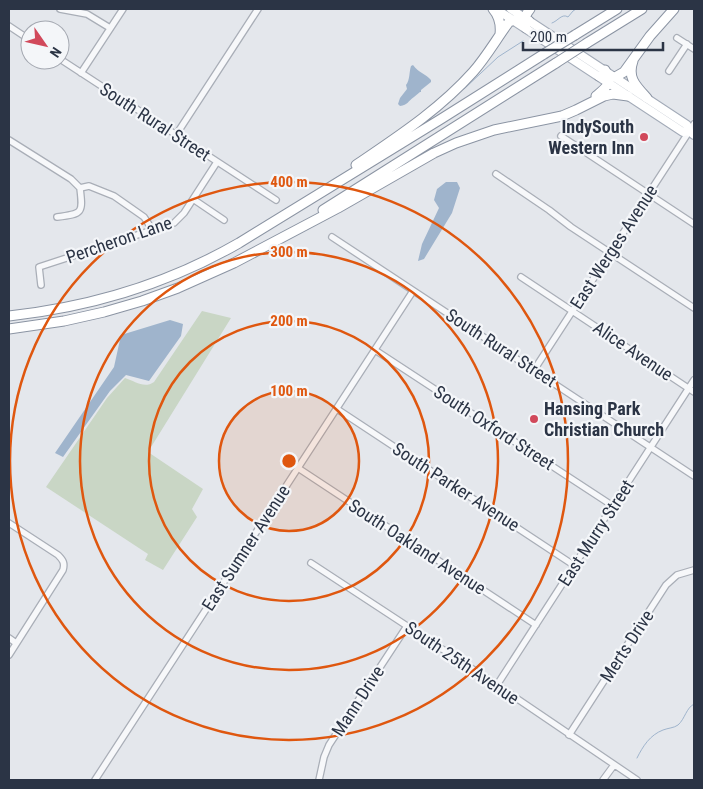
<svg xmlns="http://www.w3.org/2000/svg" width="703" height="789" viewBox="0 0 703 789" font-family="'Roboto Condensed',sans-serif">
  <rect width="100%" height="100%" fill="#e4e7ec"/>
  <path fill="#c9d6c5" d="M202 311 231 318 148 452 203 489 192 509 197 517 163 570 145 560 148 554 46 487 107 398 125 378C135 381 144 389 154 382Z"/>
  <path fill="#9fb4cc" d="M413 65C419 73 426 74 431 80V82L421 90V92H420C418 94 416 95 414 97 408 101 408 105 400 106L398 104 400 98 407 89 406 85C410 80 409 72 411 66Z
    M446 182H457L460 188 452 213 424 259 418 261 422 244 439 208 434 200 437 189Z
    M170 320 183 324 181 336 149 381 126 375 110 391 63 457 55 453 114 367 121 335Z"/>
  <g fill="none" stroke-linecap="round" stroke-linejoin="round">
    <path stroke="#9fb4cc" stroke-width="1" d="M552 23C558 21 562 13 568 17L573 11 576 9
      M464 89 498 57 523 41
      M637 758C643 746 650 735 663 730 668 728 674 728 678 725 685 719 686 708 694 704"/>
    <g stroke="#a9aeb7" stroke-width="8">
      <path id="minor" d="M60 9 87 14 110 28
        M9 26 30 40
        M677 38 694 49
        M60 59 276 200
        M669 71 687 44
        M81 73 123 9
        M176 135 258 9
        M561 136 694 224
        M9 140 71 179 80 188 89 186 114 196 144 217 148 223 152 231
        M496 174 549 210 571 227 694 308
        M193 199 224 220
        M57 217C83 214 83 213 80 188
        M332 237 694 476
        M521 277 694 392
        M41 285 39 267 174 223 184 213 217 162
        M375 350 613 506
        M534 370 694 124
        M337 409 575 566
        M298 468 536 625
        M9 523 58 555C63 560 65 563 63 570L9 655
        M311 563 497 685 637 780
        M9 638 16 643
        M497 685 694 380
        M569 735 666 585 677 575 694 570
        M95 780 413 291
        M319 780 324 757 329 745 407 626
        M603 780 614 765"/>
    </g>
    <g stroke="#a3abb8" stroke-width="10">
      <path id="major" d="M496 9 683 132 689 131 694 135
        M511 9 687 125 689 131"/>
    </g>
    <g stroke="#8b94a3" stroke-width="11">
      <path id="highway" d="M493 9C499 16 501 25 500 34
        M526 28C523 21 525 15 530 9
        M575 35 617 9
        M587 43 642 9
        M633 61C627 78 636 86 647 98
        M599 76 610 78 617 76 624 72 650 36 674 9
        M596 96C607 87 612 84 605 70
        M356 165C397 137 439 110 473 72 487 56 497 38 509 22L517 19 529 21
        M323 210 556 63
        M9 316C90 307 168 284 239 243L441 119 544 54
        M9 329 64 321 104 312 142 301 178 288 234 263 338 208 434 153 456 143 494 130 562 116 576 110 604 96 613 94 628 96"/>
    </g>
    <use href="#minor" stroke="#f7f8fa" stroke-width="5.5"/>
    <use href="#major" stroke="#fff" stroke-width="8"/>
    <use href="#highway" stroke="#fff" stroke-width="9"/>
    <g stroke="#8b94a3" stroke-width="11" stroke-linecap="butt">
      <path id="highway-bridge" d="M544 54 575 35
        M556 63 587 43"/>
    </g>
    <use href="#highway-bridge" stroke="#fff" stroke-width="9"/>
  </g>
  <circle cx="289" cy="461" r="70" fill="#df570f" fill-opacity=".12"/>
  <g fill="none" stroke="#df570f" stroke-width="2.5">
    <circle cx="289" cy="461" r="70"/>
    <circle cx="289" cy="461" r="140"/>
    <circle cx="289" cy="461" r="209"/>
    <circle cx="289" cy="461" r="279"/>
  </g>
  <g fill="#d1495b" stroke="#f4f6f9" stroke-width="2">
    <circle cx="644" cy="137" r="5"/>
    <circle cx="534" cy="419" r="5"/>
  </g>
  <g text-anchor="middle" stroke-width="4.5" stroke-linejoin="round" paint-order="stroke">
    <g font-size="18" fill="#2b3445" stroke="#f4f6f9">
      <text transform="translate(155 122) rotate(33)" y="6">South Rural Street</text>
      <text transform="translate(119 240) rotate(-19)" y="6">Percheron Lane</text>
      <text transform="translate(614 247) rotate(-57)" y="6">East Werges Avenue</text>
      <text transform="translate(501 348) rotate(33)" y="6">South Rural Street</text>
      <text transform="translate(633 351) rotate(34)" y="6">Alice Avenue</text>
      <text transform="translate(494 428) rotate(33)" y="6">South Oxford Street</text>
      <text transform="translate(456 487) rotate(33)" y="6">South Parker Avenue</text>
      <text transform="translate(596 533) rotate(-57)" y="6">East Murry Street</text>
      <text transform="translate(417 547) rotate(33)" y="6">South Oakland Avenue</text>
      <text transform="translate(246 548) rotate(-57)" y="6">East Sumner Avenue</text>
      <text transform="translate(627 646) rotate(-57)" y="6">Merts Drive</text>
      <text transform="translate(462 663) rotate(34)" y="6">South 25th Avenue</text>
      <text transform="translate(358 701) rotate(-57)" y="6">Mann Drive</text>
    </g>
    <g font-size="18" font-weight="bold" fill="#2b3445" stroke="#f4f6f9" text-anchor="end">
      <text x="634" y="133">IndySouth<tspan x="634" dy="21">Western Inn</tspan></text>
      <text x="544" y="415" text-anchor="start">Hansing Park<tspan x="544" dy="21">Christian Church</tspan></text>
    </g>
  </g>
  <circle cx="289" cy="461" r="8" fill="#df570f" stroke="#f4f6f9" stroke-width="2.5"/>
  <g font-size="15" text-anchor="middle" font-weight="bold" fill="#df570f" stroke="#f4f6f9" stroke-width="4.5" stroke-linejoin="round" paint-order="stroke">
    <text x="289" y="187">400 m</text>
    <text x="289" y="257">300 m</text>
    <text x="289" y="326">200 m</text>
    <text x="289" y="396">100 m</text>
  </g>
  <rect width="703" height="789" fill="none" stroke="#2b3445" stroke-width="20"/>
  <g transform="translate(45 45) rotate(124)"><circle r="24" fill="#f4f6f9" stroke="#a4a8b1"/>
  <path d="M0-4L9 19L0 12L-9 19Z" fill="#d1495b"/>
  <text y="-8" font-size="14" font-weight="bold" text-anchor="middle" fill="#2b3445">N</text>
  </g>
  <path d="M523 42v8h140v-8" fill="none" stroke="#2b3445" stroke-width="2.5"/>
  <text x="530" y="42" font-size="15" fill="#2b3445" stroke="#f4f6f9" stroke-width="4" paint-order="stroke">200 m</text>
</svg>
